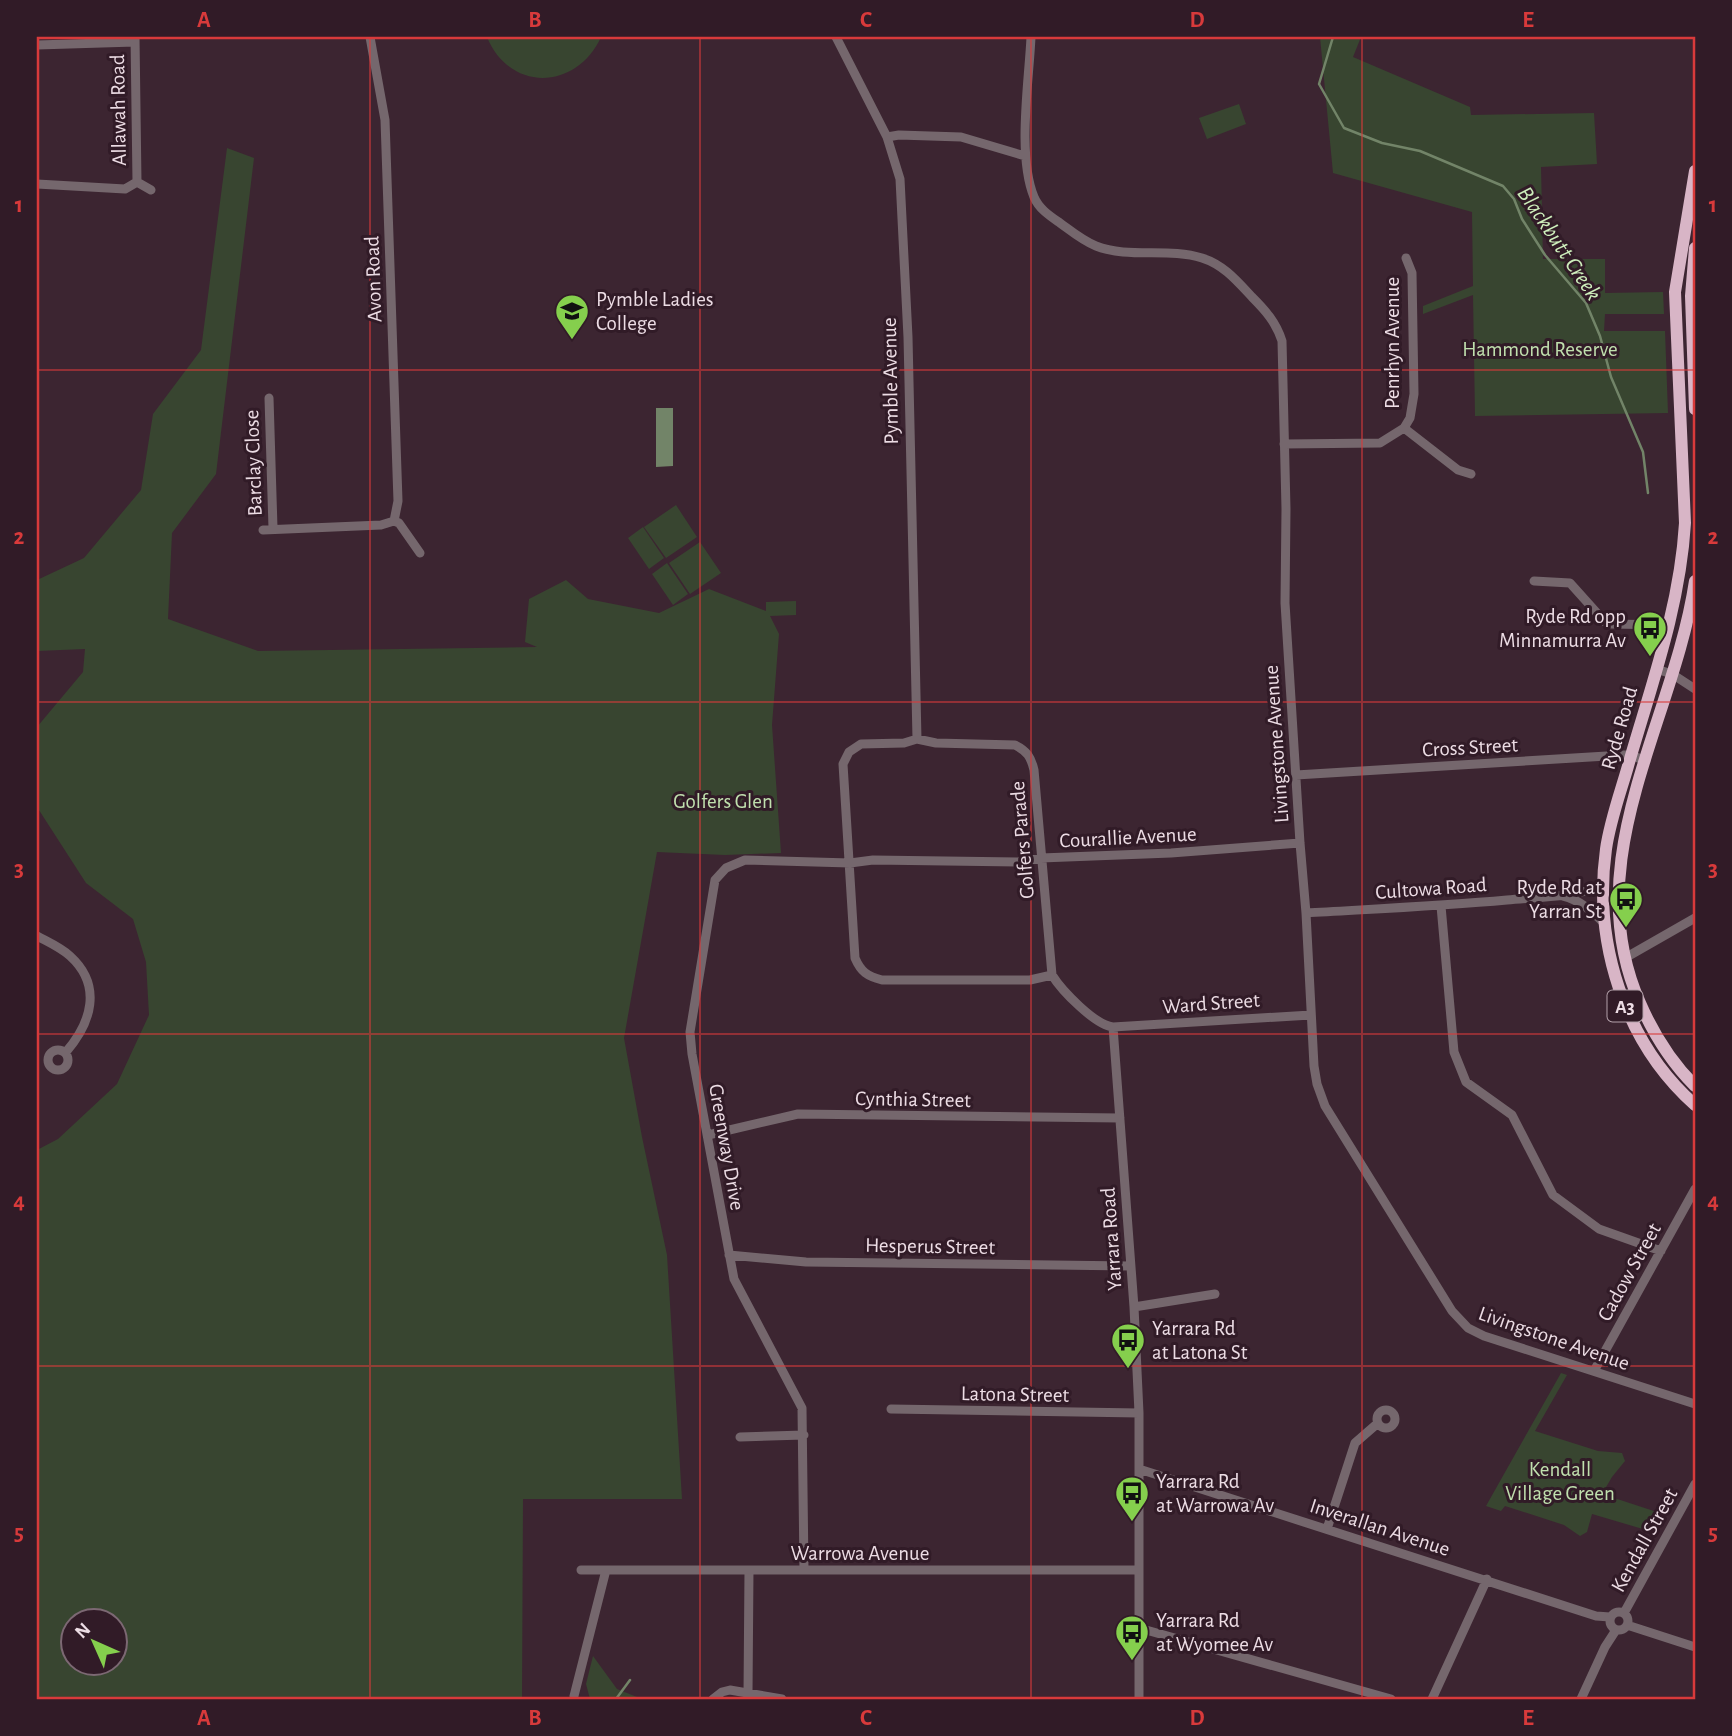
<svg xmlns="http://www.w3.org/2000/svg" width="1732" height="1736" viewBox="0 0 1732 1736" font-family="'Alegreya Sans',sans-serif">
  <rect width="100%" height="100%" fill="#3c2531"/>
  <path fill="#384530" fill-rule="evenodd" d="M487 37H601C577 90 510 93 487 37Z
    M1320 37H1361L1353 57 1470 107 1471 115 1594 113 1597 164 1541 167 1543 259H1605V293L1663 292 1664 314H1605L1604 331H1665L1668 413 1475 416 1473 295 1423 314V306L1473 286 1472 212 1333 173Z
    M1239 104 1246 124 1207 139 1199 118Z
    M227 148 254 158 216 474 172 533 168 619 258 651 537 647 525 642 529 599 566 580 588 599 659 613 709 589 766 611V602L796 601V615L770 616 779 634 772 725 781 853 725 855 657 852 624 1038 642 1137 667 1255 682 1499H523L522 1699H37V1150L58 1139 117 1084 149 1015 146 962 133 919 86 883 37 807V727L83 672 85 649 37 651V580L84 558 141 490 153 414 201 350ZM74 1620H116V1662H74Z
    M676 505 697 537 666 558 644 527Z
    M643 527 664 558 649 569 628 538Z
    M700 542 721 573 690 594 669 563Z
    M667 563 688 594 673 605 652 574Z
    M1561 1373 1567 1375 1535 1431 1598 1451 1622 1453 1625 1461 1612 1477 1602 1494 1663 1514 1653 1532 1592 1514 1587 1532 1580 1536 1564 1525 1505 1506 1501 1511 1486 1506Z
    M593 1656 617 1689 642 1699H590L586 1684Z"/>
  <path fill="#728468" d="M656 408H673V466L656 467Z"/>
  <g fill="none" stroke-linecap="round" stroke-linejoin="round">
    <path stroke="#728468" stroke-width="2.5" d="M1333 37 1319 84 1344 128 1382 143 1420 151 1503 186 1514 199 1522 219 1545 255 1586 303 1600 336 1611 377 1643 452 1648 493
      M616 1699 630 1680"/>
    <path stroke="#75676d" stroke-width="9" d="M135 37 137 182
      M370 37 385 120 398 501 394 521
      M836 37 887 137 900 179 908 337 917 739
      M1031 37C1029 82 1017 155 1034 197 1039 209 1050 216 1060 223 1071 231 1083 241 1096 246 1129 259 1169 247 1202 258 1224 265 1237 281 1252 297 1265 310 1276 322 1282 341L1286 509 1285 603 1300 843 1306 913 1314 1066 1317 1084 1325 1106 1452 1311 1468 1328 1484 1336 1695 1404
      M37 45 135 42
      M887 137 899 135 961 137 1025 156
      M137 182 151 190
      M37 184 125 189 137 182
      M269 398 273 528
      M1404 428 1458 470 1471 474
      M1284 444 1380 443 1404 428 1410 418 1414 394 1412 273 1406 258
      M394 521 399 523 420 553
      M263 530 381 525 394 521
      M1534 581 1570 583 1605 622 1611 624 1669 625
      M1656 669 1672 674 1695 689
      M1296 775 1623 755H1631L1646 761
      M1563 896C1580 900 1593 912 1605 924
      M1441 906 1454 1052 1466 1082 1512 1115 1553 1195 1599 1229 1661 1251
      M1306 913C1373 909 1440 906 1507 900 1539 897 1573 897 1603 886
      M37 936C48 942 60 947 70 956 103 986 91 1023 66 1052
      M1625 958 1695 918
      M1052 975 1030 980H882C867 976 861 972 855 958L843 764 849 752 861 744 904 743 917 739 936 743 1015 745C1027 751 1031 757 1034 770L1052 975C1062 991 1095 1025 1113 1027L1311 1015
      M1113 1027 1134 1307 1139 1413V1699
      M48 1060a10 10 0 1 1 20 0a10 10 0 1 1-20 0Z
      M708 1135 798 1114 1120 1118
      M729 1255 806 1262 1130 1266
      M1134 1307 1215 1294
      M1594 1371 1695 1189
      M891 1409 1139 1413
      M1377 1419a9 9 0 1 1 18 0a9 9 0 1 1-18 0Z
      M740 1437 804 1435
      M1139 1469 1596 1616 1610 1617
      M1327 1529 1355 1443 1378 1423
      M581 1570H1139
      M804 1570 802 1408 734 1279 692 1054 690 1032 715 880 726 868 745 860 850 863 873 860 1018 862 1041 858 1171 853 1300 843
      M1610 1621a9 9 0 1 1 18 0a9 9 0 1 1-18 0Z
      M1624 1613 1695 1484
      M1627 1625 1695 1647
      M1139 1628 1391 1699
      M748 1693 749 1570
      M574 1696 606 1570
      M713 1699 722 1692 730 1690 782 1699
      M1432 1699 1487 1579
      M1581 1699 1605 1647 1616 1630"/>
    <path stroke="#d8b5c6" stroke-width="12" d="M1695 171 1675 292 1685 523C1680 607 1651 686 1628 766 1620 794 1610 821 1606 849 1593 942 1624 1042 1695 1105
      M1695 248 1691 296 1695 409
      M1695 581C1674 722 1576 859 1640 1003 1653 1033 1672 1063 1695 1086"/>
  </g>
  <path fill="none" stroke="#d83a3b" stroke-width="2" stroke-opacity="0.55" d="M370 37V1699M700 37V1699M1031 37V1699M1362 37V1699M37 370H1695M37 702H1695M37 1034H1695M37 1366H1695"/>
  <defs>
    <g id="school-pin" transform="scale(1.75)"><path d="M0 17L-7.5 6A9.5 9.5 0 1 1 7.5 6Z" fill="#85cf4d" stroke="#311b27"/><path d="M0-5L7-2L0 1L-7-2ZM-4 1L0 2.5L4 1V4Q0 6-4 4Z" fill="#111"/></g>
    <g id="bus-pin" transform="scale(1.75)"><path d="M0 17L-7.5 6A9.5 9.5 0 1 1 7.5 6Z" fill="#85cf4d" stroke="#311b27"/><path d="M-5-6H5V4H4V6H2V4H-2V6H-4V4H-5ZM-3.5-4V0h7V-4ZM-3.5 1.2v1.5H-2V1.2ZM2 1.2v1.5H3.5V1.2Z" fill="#111"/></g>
  </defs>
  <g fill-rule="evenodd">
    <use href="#school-pin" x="572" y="311"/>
    <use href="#bus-pin" x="1650" y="628"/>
    <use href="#bus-pin" x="1626" y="899"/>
    <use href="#bus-pin" x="1128" y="1340"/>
    <use href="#bus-pin" x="1132" y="1493"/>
    <use href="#bus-pin" x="1132" y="1632"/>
  </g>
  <g text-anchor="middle" stroke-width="6" stroke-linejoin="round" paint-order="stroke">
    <rect fill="#311b27" stroke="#b4a2ab" stroke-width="2" x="1607.5" y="990.5" width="35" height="31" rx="5"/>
    <g font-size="19" font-weight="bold" fill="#ecdce4">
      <text x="1625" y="1013">A3</text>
    </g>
    <g font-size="21" fill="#ecdce4" stroke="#311b27">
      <text transform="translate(118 110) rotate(-91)" y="7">Allawah Road</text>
      <text transform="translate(373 279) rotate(-92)" y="7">Avon Road</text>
      <text transform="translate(1392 343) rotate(-90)" y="7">Penrhyn Avenue</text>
      <text transform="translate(890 381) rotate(-91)" y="7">Pymble Avenue</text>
      <text transform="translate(253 463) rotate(-92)" y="7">Barclay Close</text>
      <text transform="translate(1619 728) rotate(-74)" y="7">Ryde Road</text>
      <text transform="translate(1276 744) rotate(-94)" y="7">Livingstone Avenue</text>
      <text transform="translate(1470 747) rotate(-3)" y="7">Cross Street</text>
      <text transform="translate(1128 837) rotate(-3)" y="7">Courallie Avenue</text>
      <text transform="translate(1022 840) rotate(-95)" y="7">Golfers Parade</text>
      <text transform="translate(1431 888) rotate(-4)" y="7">Cultowa Road</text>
      <text transform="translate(1211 1003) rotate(-4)" y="7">Ward Street</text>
      <text transform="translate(913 1099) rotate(1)" y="7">Cynthia Street</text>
      <text transform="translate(727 1147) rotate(80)" y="7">Greenway Drive</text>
      <text transform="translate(1111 1239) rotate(-94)" y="7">Yarrara Road</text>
      <text transform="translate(930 1246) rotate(1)" y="7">Hesperus Street</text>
      <text transform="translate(1629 1272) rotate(-61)" y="7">Cadow Street</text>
      <text transform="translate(1554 1338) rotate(19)" y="7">Livingstone Avenue</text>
      <text transform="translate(1015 1394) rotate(1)" y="7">Latona Street</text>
      <text transform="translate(1380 1527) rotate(18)" y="7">Inverallan Avenue</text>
      <text transform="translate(1644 1540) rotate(-61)" y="7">Kendall Street</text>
      <text x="860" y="1560">Warrowa Avenue</text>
    </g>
    <g font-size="21" fill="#ecdce4" stroke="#311b27" text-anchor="start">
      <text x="596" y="306">Pymble Ladies<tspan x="596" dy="24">College</tspan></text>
      <text x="1626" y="623" text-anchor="end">Ryde Rd opp<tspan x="1626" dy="24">Minnamurra Av</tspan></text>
      <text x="1602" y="894" text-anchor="end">Ryde Rd at<tspan x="1602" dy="24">Yarran St</tspan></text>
      <text x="1152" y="1335">Yarrara Rd<tspan x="1152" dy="24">at Latona St</tspan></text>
      <text x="1156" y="1488">Yarrara Rd<tspan x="1156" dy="24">at Warrowa Av</tspan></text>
      <text x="1156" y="1627">Yarrara Rd<tspan x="1156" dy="24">at Wyomee Av</tspan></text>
    </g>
    <g font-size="21" fill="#c0e0ae" stroke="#311b27">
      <text x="1540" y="356">Hammond Reserve</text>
      <text x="723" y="808">Golfers Glen</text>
      <text x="1560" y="1476">Kendall<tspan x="1560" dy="24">Village Green</tspan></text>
    </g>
    <g font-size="23" font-style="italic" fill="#ceefbc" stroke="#311b27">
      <text transform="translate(1560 243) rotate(56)" y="8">Blackbutt Creek</text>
    </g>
  </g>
  <rect width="1732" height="1736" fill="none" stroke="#311b27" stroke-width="77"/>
  <g transform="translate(94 1642) rotate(315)"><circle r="33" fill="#311b27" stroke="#7c6873" stroke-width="2"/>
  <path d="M0-5L12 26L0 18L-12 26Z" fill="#85cf4d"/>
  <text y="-10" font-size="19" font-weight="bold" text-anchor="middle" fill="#ecdce4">N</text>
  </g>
  <rect x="38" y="38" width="1656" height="1660" fill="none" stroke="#d83a3b" stroke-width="2.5"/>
  <g font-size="23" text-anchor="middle" font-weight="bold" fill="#d83a3b">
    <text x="204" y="27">A</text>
    <text x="535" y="27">B</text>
    <text x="866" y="27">C</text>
    <text x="1197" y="27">D</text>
    <text x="1528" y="27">E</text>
    <text x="19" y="212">1</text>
    <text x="1713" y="212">1</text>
    <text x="19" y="544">2</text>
    <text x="1713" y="544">2</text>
    <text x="19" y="876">3</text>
    <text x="1713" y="876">3</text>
    <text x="19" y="1208">4</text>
    <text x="1713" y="1208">4</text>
    <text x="19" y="1540">5</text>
    <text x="1713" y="1540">5</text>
    <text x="204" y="1725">A</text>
    <text x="535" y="1725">B</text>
    <text x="866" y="1725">C</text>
    <text x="1197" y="1725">D</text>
    <text x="1528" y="1725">E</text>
  </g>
</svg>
